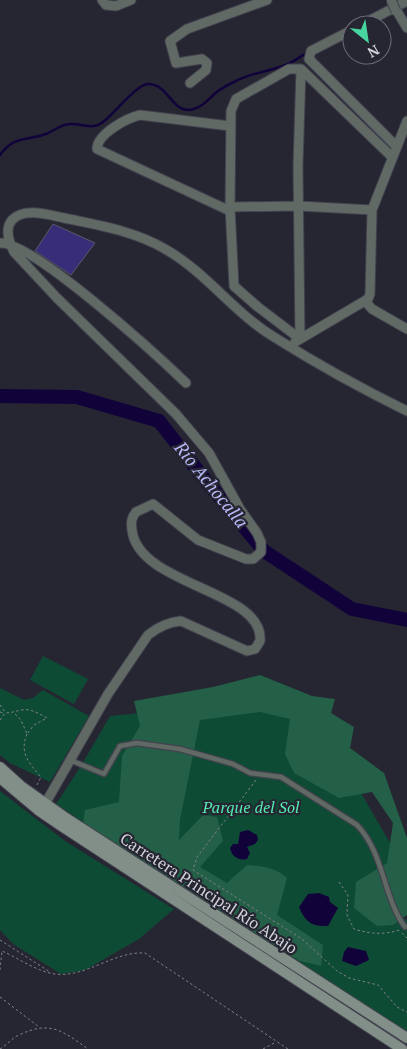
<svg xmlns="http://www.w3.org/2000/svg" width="407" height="1049" viewBox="0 0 407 1049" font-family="'PT Serif',serif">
  <rect width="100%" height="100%" fill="#262633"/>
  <path fill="#0e4b35" d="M43 656 88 679 74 704 30 680Z
    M0 688 24 700 33 698 43 690 89 716 50 782 10 763 0 755Z
    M312 696 357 786 405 869 401 917 407 920V1032L147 867 56 804 81 766 110 716Z
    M0 791 65 841 174 909 139 939 85 970 61 974 13 944 0 930Z"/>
  <path fill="#245f47" d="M260 675 312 696 335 699 331 713 354 727 350 748 384 773 407 838V915L393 925 377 926 354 908 356 882 387 863 393 823 372 792 339 798 294 773 285 754 290 719 260 712 200 720 180 820 179 840 203 815 217 817 223 841 200 867 227 883 247 865C262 866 276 868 287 878L277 915 323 945 321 966 300 961 278 948 147 867 83 823 85 810 119 802 122 756 140 726 134 701 213 687Z"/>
  <path fill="#11033a" d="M248 830 257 835 258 840 255 844 247 847 250 853 247 859C239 861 232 857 230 848L233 844H238L240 832Z
    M319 893 329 897 330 902 338 908 328 926C312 927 305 922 299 907L308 894Z
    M348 947 366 951 369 960 356 966 342 961 344 952Z"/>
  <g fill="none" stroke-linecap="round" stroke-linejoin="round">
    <path stroke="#11033a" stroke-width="2.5" d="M0 155C14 135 27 141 46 134 54 131 61 124 70 124 83 123 91 131 103 122 114 114 137 84 148 84 170 84 172 116 194 109 205 106 210 97 218 91 224 87 231 83 238 80 254 72 272 71 288 64 295 61 301 56 308 52"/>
    <path stroke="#11033a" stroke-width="14" d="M0 396 77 397 159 421 202 476 264 551 352 609 407 620"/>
  </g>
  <path fill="#372d78" stroke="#585968" d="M53 224 95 243 71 275 35 251Z"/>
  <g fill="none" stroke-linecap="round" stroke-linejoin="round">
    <g stroke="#42424e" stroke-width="7">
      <path id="service" d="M70 760 104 774 120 746 137 743 180 749 233 764 250 773 281 777 357 825C384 853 383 897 405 927"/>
    </g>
    <g stroke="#42424e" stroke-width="11">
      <path id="minor" d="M102 0 106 5 116 6 131 0
        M396 11 395 8 407 28
        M361 25 407 1
        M352 30 311 51 309 59 396 146
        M190 83 206 70 207 63 202 59 176 63 170 41 187 29 267 0
        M230 207 299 206 372 210
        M230 211 97 149C97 134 127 118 140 115L230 126
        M0 243C32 241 158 356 186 383
        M365 301 372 309 407 329
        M300 339 258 307 234 286 230 207 231 111 236 99 289 69H301L392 157
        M300 339 298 166 301 69
        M295 342 368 299 370 294 372 210 407 121
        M45 804 108 694 148 635C158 627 168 622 181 621L247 651 255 649 260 641C265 590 138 586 132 530 131 523 131 518 136 512L153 504 198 540 246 559H253L261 552V542L257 533 240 509 209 453 176 414 57 298 14 252C9 242 4 229 12 220 24 207 49 215 64 218 97 225 135 231 165 249 206 272 234 313 274 337 317 364 362 389 407 411"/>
    </g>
    <g stroke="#42424e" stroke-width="12">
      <path id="secondary" d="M0 767 21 786 66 818 407 1038
        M0 778 38 810 60 825 402 1049"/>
    </g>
    <path stroke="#80808a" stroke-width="1" stroke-dasharray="2.5 2.5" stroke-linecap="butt" d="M0 705 5 712
      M0 712 4 713
      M0 720 5 713C12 713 15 711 22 710 31 708 39 714 47 718L34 725 27 734 21 720 14 713
      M27 734C19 753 29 763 41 777L37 785
      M256 780 197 857 193 870 302 939 337 971 349 978 378 985 397 1007 407 1012
      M339 882 348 895 347 915 354 929C371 934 383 935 400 930
      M402 933 407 938
      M0 940 50 972
      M0 970 2 951C18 958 38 972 55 974 86 978 114 951 145 953L288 1049
      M0 997 39 1027
      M0 1049C7 1045 12 1038 19 1035 50 1020 63 1031 88 1049
      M263 1049 276 1042"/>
    <use href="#service" stroke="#616965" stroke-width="4.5"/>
    <use href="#minor" stroke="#616965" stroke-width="9"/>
    <use href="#secondary" stroke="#828e88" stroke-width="10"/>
    <g stroke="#42424e" stroke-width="11" stroke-linecap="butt">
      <path id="minor-bridge" d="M391 0 396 11"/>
    </g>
    <use href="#minor-bridge" stroke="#616965" stroke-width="9"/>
  </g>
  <g text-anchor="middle" stroke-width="4.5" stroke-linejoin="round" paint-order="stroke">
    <g font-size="16" font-style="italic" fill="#54eab0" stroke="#262633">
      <text x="251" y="813">Parque del Sol</text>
    </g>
    <g font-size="16" fill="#d2d2db" stroke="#262633">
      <text transform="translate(209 893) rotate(33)" y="6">Carretera Principal Río Abajo</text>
    </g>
    <g font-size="18" font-style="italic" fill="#babafb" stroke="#262633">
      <text transform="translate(211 485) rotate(51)" y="6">Río Achocalla</text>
    </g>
  </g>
  <g transform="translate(367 40) rotate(150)"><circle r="24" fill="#262633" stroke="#6b6b76"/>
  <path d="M0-4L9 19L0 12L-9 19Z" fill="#47d49e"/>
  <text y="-8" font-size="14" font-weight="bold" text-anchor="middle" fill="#d2d2db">N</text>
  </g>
</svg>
